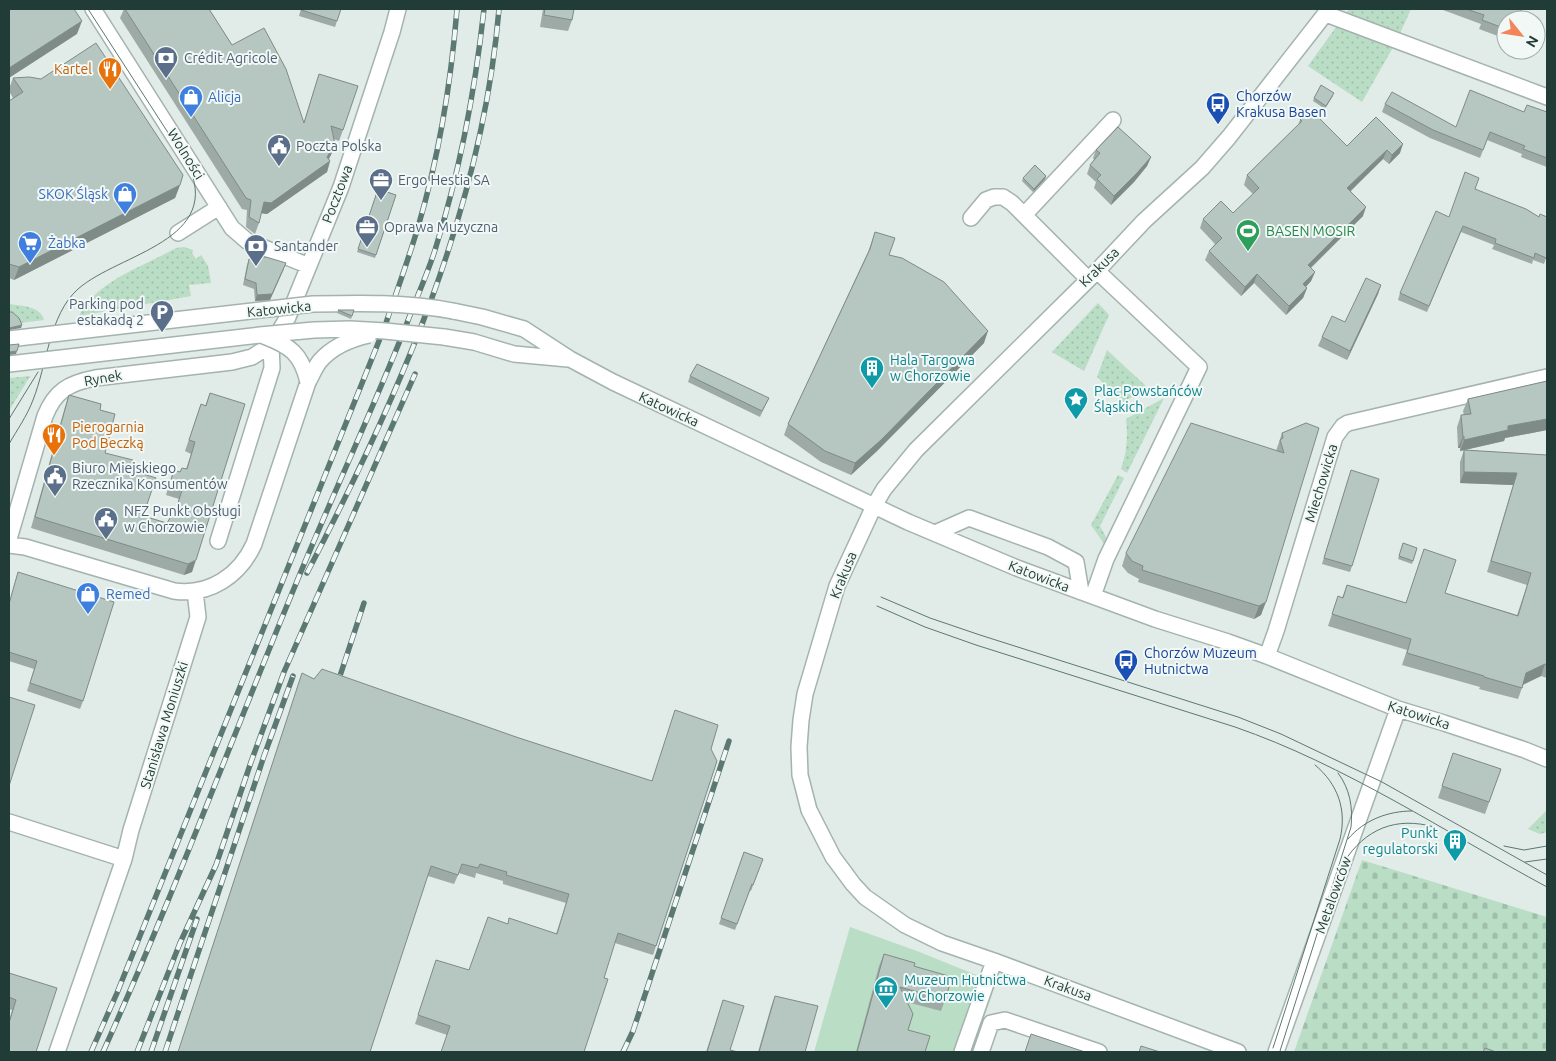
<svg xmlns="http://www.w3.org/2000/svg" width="1556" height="1061" viewBox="0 0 1556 1061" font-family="Ubuntu,sans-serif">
  <defs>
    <pattern id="grass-dots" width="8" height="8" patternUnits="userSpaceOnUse" patternTransform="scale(1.25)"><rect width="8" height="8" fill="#b9ddc5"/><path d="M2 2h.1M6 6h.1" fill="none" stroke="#9fbfaa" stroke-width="1.8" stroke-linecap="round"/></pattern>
    <pattern id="cemetery-stones" width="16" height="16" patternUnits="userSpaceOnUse" patternTransform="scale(1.25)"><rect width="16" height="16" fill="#b9ddc5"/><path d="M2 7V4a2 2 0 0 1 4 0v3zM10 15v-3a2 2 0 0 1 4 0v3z" fill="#9fbfaa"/></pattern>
  </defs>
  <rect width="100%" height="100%" fill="#e1ebe7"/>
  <path fill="url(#grass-dots)" d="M1349 9H1411L1396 42 1362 102 1308 66Z
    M184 247 193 250 192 253 196 259 201 255 208 266 211 283 189 285 191 296 79 316C97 280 143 267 176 248Z
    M1098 303 1109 315 1084 371 1052 352Z
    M9 304C21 306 41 306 44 320L19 323 9 315Z
    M1107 350 1148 388 1123 402 1097 377Z
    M31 376 29 378 9 411V378Z
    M1164 398 1127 473 1121 469C1127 452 1128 437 1126 419Z
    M1118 475 1124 478 1100 526 1108 541 1105 545 1091 525Z
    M1547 810V832L1540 834 1528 829Z"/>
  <path fill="url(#cemetery-stones)" d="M1362 860 1547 917V1052H1294Z"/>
  <path fill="#b9ddc5" d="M850 927 917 951 996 983 972 1052H814Z"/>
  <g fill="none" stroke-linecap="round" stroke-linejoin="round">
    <g stroke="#a4b3ae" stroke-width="18">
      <path id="minor" d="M93 9 232 228 247 241 309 266
        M1326 14 1547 97
        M1024 215 1113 120
        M971 218 986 200 994 197H1003L1012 203 1088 279
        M178 233 219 207
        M453 311 482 317 524 329 570 359 613 382 908 522 1017 568 1155 619 1228 642 1267 656 1398 709 1444 723 1525 750 1547 759
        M444 337 474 342 514 354 568 359
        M935 533 969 518 1048 547 1076 562 1081 592
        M9 539 45 416C55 391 69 383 95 378L232 362 252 357 271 345 288 317 341 187 392 32 398 9
        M218 541 272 368 271 345
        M9 545 25 547 174 591C210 596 240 575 254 544L308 382
        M1093 596 1106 559 1199 367 1097 271
        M1267 656 1276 631 1335 437 1343 426 1348 423 1547 377
        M9 822 124 859
        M57 1052 124 859 131 830 198 617 195 591
        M962 1052 994 961
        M981 1052 991 1023 1005 1020 1099 1052
        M1238 1052 994 961 942 943 905 925 865 897 853 884 833 857 809 810 800 775 799 747 801 720 805 694 837 586 874 506 884 489 916 450 1097 271 1144 221 1202 168 1229 137 1329 9
        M1276 1052 1398 709"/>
    </g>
    <use href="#minor" stroke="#fff" stroke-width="15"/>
    <path stroke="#5b7872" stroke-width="1" d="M9 419 38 372
      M9 444C17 430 27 416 33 400 47 365 49 315 78 289 119 253 226 241 187 162L88 9
      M881 597 930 618 980 635 1238 717 1281 734 1382 782 1547 875
      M877 606 925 627 976 645 1235 727C1345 765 1445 832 1547 887
      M1348 839C1364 820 1388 811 1412 811
      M1504 846 1524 850 1547 846
      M1344 862C1365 829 1396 816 1434 827
      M1525 862 1547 859
      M1273 1048 1340 839C1347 810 1338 784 1315 765
      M1280 1051 1351 827C1353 807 1350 789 1338 773"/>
    <g stroke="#5b7872" stroke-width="5.5">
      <path id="rail" d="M307 573C399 396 482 210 499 9
        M337 685 364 603
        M91 1052 117 993 385 326C396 293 408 261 418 227 439 156 451 83 457 9
        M103 1052C172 899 231 741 295 586 331 498 372 412 407 323 416 299 427 275 435 250 460 171 475 91 484 9
        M137 1052 180 943 216 865 251 762 284 672 415 374
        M151 1052 197 919
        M165 1052 264 756 293 676
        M623 1052 633 1031 729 741"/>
    </g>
    <use href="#rail" stroke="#f1f8f5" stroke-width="4" stroke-dasharray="11" stroke-linecap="butt"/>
    <g stroke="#a4b3ae" stroke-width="18" stroke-linecap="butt">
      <path id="minor-bridge" d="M264 336C290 346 301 353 308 382
        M9 339 313 304C360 303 407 302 453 311
        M9 364 260 335 314 330 350 329 385 331 444 337
        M308 382C312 375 315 367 320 361 333 346 351 339 369 335"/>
    </g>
    <use href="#minor-bridge" stroke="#fff" stroke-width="15"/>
  </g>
  <path fill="#9daaa5" d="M124 9H209L232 45 304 122 319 74 343 130 339 141 334 139 335 144 329 159 330 161 327 172 267 214 261 213 259 223 255 234 246 227 247 210 242 209 120 18Z
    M301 9 337 21 335 27 299 16Z
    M543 9H574L572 20 568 31 540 27Z
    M1443 9H1522L1506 20V39L1479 29 1481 24 1443 10Z
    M13 78 180 185 175 198 14 280 9 278V101L13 98 9 91V89Z
    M1333 96 1325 109 1313 101 1314 98Z
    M1385 104 1456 127 1524 112H1547V167L1521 157 1522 154 1487 140 1480 158 1430 138 1382 112Z
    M1376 117 1400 153 1389 164 1383 159 1351 191 1363 216 1311 268 1315 272 1311 281 1306 287 1307 288 1303 298 1286 315 1254 283 1241 296 1205 260 1209 251 1215 244 1200 228 1203 219 1233 213 1253 194 1244 185 1247 175 1298 125 1300 120 1347 146Z
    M1096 150 1151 157 1147 166 1134 182 1111 205 1094 188 1096 182 1087 174 1090 165 1094 160 1093 158Z
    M1046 176 1045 179 1033 192 1022 181 1023 178Z
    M378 189 396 195 375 258 357 252Z
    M1475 189 1547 255 1544 264 1533 260 1532 264 1492 249 1494 245 1461 232 1427 312 1398 300 1400 293 1449 217Z
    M875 232 889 255 984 343 877 451 851 475 821 462 784 435 788 424 868 252Z
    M249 259 284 269 270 300 255 301 254 289 243 285 247 265Z
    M1381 285 1378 294 1347 360 1318 346 1322 337 1345 322Z
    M338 310H354L351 319 337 313Z
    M690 376 769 398 760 417 688 382Z
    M1547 381V430L1505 438 1504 441 1465 450 1546 455 1547 440V678L1541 676 1523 685 1518 699 1479 689 1480 687 1402 665 1407 650 1328 626 1338 596 1342 598 1347 585 1406 603 1424 549 1445 593 1517 615 1527 585 1487 572 1513 485 1460 483V462L1464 450 1460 451V448H1458L1457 427 1461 415H1464L1463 411 1468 399Z
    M210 393 192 572 184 575 31 528 65 407 69 395 100 410 105 453 131 470 143 516 167 523 176 508 179 499 166 495 170 482 174 470 180 472 186 469 191 454 185 451 201 404 205 406Z
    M1306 423 1261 615 1254 619 1138 582 1139 579 1128 573 1122 566 1126 553 1276 451 1282 433Z
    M1349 476 1352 566 1350 572 1322 564Z
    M1403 543 1417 548 1412 564 1398 559Z
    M18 572 83 701 80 709 27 691 34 669 9 661V603Z
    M314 679 519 738 651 781 711 749 656 946 653 955 615 943 447 1035 415 1024 433 969 469 970 508 924 556 934 566 903 503 884V881L476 873 475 878 459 873 454 884 428 876Z
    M1449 765 1501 769 1485 814 1438 798Z
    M744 852 763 859 751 891 750 890 735 930 719 924Z
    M884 954 914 966 945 1000 941 1011 907 1002 908 1030 925 1052H856L879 966Z
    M9 973 36 1052H9V1021L12 1010 9 1009Z
    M775 996 805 1052H758L771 1007Z
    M723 1000 730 1050 738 1052H706Z"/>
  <path fill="#7f8b86" d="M82 21 77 34 9 78V68Z
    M335 144 331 155 325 165 330 161 327 172 267 214 260 213 264 202 327 157Z
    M1403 144 1400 153 1389 164 1392 155Z
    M1387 150 1383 159 1344 197 1347 188Z
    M1151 157 1147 166 1134 182 1111 205 1114 196Z
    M1046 176 1045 179 1033 192 1034 189Z
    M180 185 175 198 14 280 19 267Z
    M1366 207 1363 216 1304 274 1308 265Z
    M286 263 270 300 255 301 257 295Z
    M1315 272 1311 281 1299 294 1303 284Z
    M1257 274 1254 283 1241 296 1245 287Z
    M1381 285 1378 294 1347 360 1350 351Z
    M1307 288 1303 298 1286 315 1289 306Z
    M22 325 21 328 9 330V328Z
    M988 331 984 343 877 451 851 475 855 463Z
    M17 351 16 354 9 355V352Z
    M1547 419V430L1505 438 1504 441 1460 451 1464 440 1508 426Z
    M1464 436 1460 448H1458L1463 437Z
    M1464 472 1517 473 1513 485 1460 483Z
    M196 560 192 572 184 575 188 564Z
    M1266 602 1261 615 1254 619 1259 606Z
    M1545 664 1541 676 1522 685 1526 673Z"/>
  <path fill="#b6c6c0" stroke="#7f8b86" d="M9 9H74L82 21 9 68Z
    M125 9H209L232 45 264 28 286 69 304 123 319 74 358 86 343 130 331 126 335 144 327 157 330 161 271 203 264 202 259 223 249 217 251 200 246 198Z
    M302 9H341L337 21 301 10Z
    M545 9H574L572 20 544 15Z
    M1466 9H1522L1517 20H1506V29L1482 20 1484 15Z
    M96 43 183 175 180 185 19 267 9 264V101L23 92 13 78 29 77 41 79Z
    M1321 85 1334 93 1326 106 1314 98Z
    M1470 90 1524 112 1527 105 1547 112V158L1523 149 1525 146 1490 132 1483 150 1433 130 1385 104 1392 92 1456 127Z
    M1310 109 1347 146 1376 117 1403 144 1392 155 1387 150 1347 188 1366 207 1308 265 1315 272 1303 284 1307 288 1289 306 1257 274 1245 287 1209 251 1222 238 1203 219 1221 201 1233 213 1259 188 1247 175 1302 121 1300 120Z
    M1118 127 1151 157 1137 173 1114 196 1097 179 1101 175 1090 165 1100 153 1096 150Z
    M1035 165 1046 176 1034 189 1023 178Z
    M1465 172 1479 178 1475 189 1526 209 1539 217 1540 214 1547 217V255L1546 258 1535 253 1534 258 1495 243 1496 239 1463 226 1429 306 1400 293 1436 211 1449 217Z
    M378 189 396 195 376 255 358 249Z
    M875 232 895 238 889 255 902 258 944 282 988 331 881 440 855 463 825 451 788 424 870 249Z
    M266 257 286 263 272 294 257 295 256 283 245 279 249 259Z
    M1366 278 1381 285 1350 351 1322 337 1332 316 1345 322Z
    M338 310H354L352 316Z
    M9 312H12L19 318 22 325 9 328Z
    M19 344 17 351 9 352V345Z
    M697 364 769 398 762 411 690 376Z
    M1547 381V419L1508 426V430L1464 440V436L1463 437 1461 415 1471 414 1468 399Z
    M210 393 245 404 196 560 188 564 35 517 69 395 101 404 100 410 115 414 105 453 133 460 131 470 156 478 143 516 167 523 177 506 183 487 170 483 174 470 180 472 182 468 187 469 195 442 189 440 201 404 206 406Z
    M1191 423 1284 453 1280 440 1283 438 1282 433 1306 423 1319 428 1266 602 1259 606 1142 570 1143 566 1132 561 1126 553Z
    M1464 450 1547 455V665L1545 664 1526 673 1522 688 1484 677V676L1407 653 1411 639 1332 614 1338 596 1343 598 1347 585 1406 603 1424 549 1456 560 1445 593 1518 616 1531 573 1491 561 1517 473 1464 472Z
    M1351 470 1379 479 1352 566 1324 558Z
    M1403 543 1417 548 1413 561 1399 556Z
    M18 572 114 602 83 701 30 683 37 661 9 652V604Z
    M322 669 519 738 652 781 675 710 718 725 711 749 717 761 656 946 618 933 604 978 608 979 584 1052H441L450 1026 418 1015 436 960 469 970 488 917 508 924 509 918 557 934 569 894 506 875 507 872 480 864 478 868 462 864 458 875 431 866 370 1052H178L302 673 314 679Z
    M9 697 35 705 9 786Z
    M1453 753 1501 769 1489 802 1442 786Z
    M744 852 763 859 753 885 752 884 737 924 721 918Z
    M884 954 915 963 914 966 917 967 952 977 945 1000 900 987 913 1014 908 1030 930 1036 925 1052H857Z
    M9 973 57 988 36 1052H9V1023L16 1000 9 997Z
    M775 996 818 1006 805 1052H759Z
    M723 1000 744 1006 730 1050 738 1052H707Z
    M1031 1034 1085 1052H1025Z
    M1141 1046 1160 1052H1139Z
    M1485 1048 1496 1052H1483Z"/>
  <defs>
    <g id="bank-pin" transform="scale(1.25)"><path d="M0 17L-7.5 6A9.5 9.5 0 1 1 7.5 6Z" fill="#5c6f8a" stroke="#f1f8f5"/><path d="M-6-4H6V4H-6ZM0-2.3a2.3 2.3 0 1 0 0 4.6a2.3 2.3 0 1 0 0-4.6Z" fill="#fff"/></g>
    <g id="restaurant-pin" transform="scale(1.25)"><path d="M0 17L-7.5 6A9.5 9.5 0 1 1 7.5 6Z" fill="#e8710a" stroke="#f1f8f5"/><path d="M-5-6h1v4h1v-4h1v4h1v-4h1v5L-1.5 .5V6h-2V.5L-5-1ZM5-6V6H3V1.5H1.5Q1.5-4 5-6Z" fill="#fff"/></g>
    <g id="shop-pin" transform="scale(1.25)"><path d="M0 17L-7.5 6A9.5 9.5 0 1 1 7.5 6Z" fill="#3f7fe0" stroke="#f1f8f5"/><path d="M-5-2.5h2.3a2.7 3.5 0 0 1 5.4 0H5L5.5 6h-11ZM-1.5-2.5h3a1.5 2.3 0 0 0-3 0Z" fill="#fff"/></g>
    <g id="bus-pin" transform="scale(1.25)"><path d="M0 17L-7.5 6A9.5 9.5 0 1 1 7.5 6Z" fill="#1a4fb4" stroke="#f1f8f5"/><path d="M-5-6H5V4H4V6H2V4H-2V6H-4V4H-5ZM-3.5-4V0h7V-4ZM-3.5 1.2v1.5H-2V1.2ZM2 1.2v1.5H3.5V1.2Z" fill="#fff"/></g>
    <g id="civic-pin" transform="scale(1.25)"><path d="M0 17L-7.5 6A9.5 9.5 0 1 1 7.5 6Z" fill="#5c6f8a" stroke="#f1f8f5"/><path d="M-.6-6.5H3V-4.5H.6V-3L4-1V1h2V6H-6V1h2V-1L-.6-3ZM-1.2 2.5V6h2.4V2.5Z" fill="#fff"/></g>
    <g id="office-pin" transform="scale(1.25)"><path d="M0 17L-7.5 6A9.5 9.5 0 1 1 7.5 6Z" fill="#5c6f8a" stroke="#f1f8f5"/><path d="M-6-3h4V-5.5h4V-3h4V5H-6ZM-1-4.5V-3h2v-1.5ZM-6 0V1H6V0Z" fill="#fff"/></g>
    <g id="stadium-pin" transform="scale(1.25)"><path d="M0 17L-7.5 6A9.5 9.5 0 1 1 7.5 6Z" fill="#2e9e5b" stroke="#f1f8f5"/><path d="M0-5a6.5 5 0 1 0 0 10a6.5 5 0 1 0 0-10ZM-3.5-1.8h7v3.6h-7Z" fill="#fff"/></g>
    <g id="supermarket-pin" transform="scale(1.25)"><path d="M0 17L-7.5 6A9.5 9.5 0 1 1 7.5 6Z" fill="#3f7fe0" stroke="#f1f8f5"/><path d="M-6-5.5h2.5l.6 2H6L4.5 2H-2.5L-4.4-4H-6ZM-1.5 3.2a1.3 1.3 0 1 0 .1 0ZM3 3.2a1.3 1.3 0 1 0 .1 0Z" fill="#fff"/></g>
    <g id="parking-pin" transform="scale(1.25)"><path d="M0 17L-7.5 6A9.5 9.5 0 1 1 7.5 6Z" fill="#5c6f8a" stroke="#f1f8f5"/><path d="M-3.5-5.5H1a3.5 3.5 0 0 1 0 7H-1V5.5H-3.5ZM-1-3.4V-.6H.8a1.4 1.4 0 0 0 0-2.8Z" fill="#fff"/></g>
    <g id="building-pin" transform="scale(1.25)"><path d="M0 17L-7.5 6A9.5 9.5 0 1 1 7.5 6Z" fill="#0f9aa8" stroke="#f1f8f5"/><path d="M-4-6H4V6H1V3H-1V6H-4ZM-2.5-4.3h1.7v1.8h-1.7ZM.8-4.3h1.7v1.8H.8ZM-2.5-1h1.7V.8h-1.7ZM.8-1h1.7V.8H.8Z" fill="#fff"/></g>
    <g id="sight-pin" transform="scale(1.25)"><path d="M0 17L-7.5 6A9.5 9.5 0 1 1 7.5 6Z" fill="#0f9aa8" stroke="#f1f8f5"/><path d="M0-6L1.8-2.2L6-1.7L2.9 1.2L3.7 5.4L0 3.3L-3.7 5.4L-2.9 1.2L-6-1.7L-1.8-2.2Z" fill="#fff"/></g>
    <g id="museum-pin" transform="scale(1.25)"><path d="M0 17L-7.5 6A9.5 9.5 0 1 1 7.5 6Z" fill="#0f9aa8" stroke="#f1f8f5"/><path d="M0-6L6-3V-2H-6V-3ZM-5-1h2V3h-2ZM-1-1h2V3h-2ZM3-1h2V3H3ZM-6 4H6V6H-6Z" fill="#fff"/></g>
  </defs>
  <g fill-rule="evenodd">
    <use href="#bank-pin" x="166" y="58"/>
    <use href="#restaurant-pin" x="110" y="69"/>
    <use href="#shop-pin" x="191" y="97"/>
    <use href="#bus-pin" x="1218" y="104"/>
    <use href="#civic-pin" x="279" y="146"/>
    <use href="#office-pin" x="381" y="180"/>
    <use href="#shop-pin" x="125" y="194"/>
    <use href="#office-pin" x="367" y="227"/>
    <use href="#stadium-pin" x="1248" y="231"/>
    <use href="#supermarket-pin" x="30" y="243"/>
    <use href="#bank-pin" x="256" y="246"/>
    <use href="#parking-pin" x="162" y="312"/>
    <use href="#building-pin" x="872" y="368"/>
    <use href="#sight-pin" x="1076" y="399"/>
    <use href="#restaurant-pin" x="54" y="435"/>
    <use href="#civic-pin" x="55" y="476"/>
    <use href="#civic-pin" x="106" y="519"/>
    <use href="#shop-pin" x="88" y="594"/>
    <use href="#bus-pin" x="1126" y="661"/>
    <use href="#building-pin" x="1455" y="841"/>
    <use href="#museum-pin" x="886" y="988"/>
  </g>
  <g text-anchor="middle" stroke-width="4" stroke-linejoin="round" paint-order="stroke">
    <g font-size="14" fill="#4e5e75" stroke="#f1f8f5" text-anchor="start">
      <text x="184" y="63">Crédit Agricole</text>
      <text x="296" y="151">Poczta Polska</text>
      <text x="398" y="185">Ergo Hestia SA</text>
      <text x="384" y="232">Oprawa Muzyczna</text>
      <text x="274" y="251">Santander</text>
      <text x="144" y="309" text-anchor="end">Parking pod<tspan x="144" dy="16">estakadą 2</tspan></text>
      <text x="72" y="473">Biuro Miejskiego<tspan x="72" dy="16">Rzecznika Konsumentów</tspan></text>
      <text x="124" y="516">NFZ Punkt Obsługi<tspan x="124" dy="16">w Chorzowie</tspan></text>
    </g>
    <g font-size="14" fill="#c56008" stroke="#f1f8f5" text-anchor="end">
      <text x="92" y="74">Kartel</text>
      <text x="72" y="432" text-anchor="start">Pierogarnia<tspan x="72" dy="16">Pod Beczką</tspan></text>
    </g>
    <g font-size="14" fill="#164399" stroke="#f1f8f5" text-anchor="start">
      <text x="1236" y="101">Chorzów<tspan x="1236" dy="16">Krakusa Basen</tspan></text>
      <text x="1144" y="658">Chorzów Muzeum<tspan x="1144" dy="16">Hutnictwa</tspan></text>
    </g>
    <g font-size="14" fill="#366cbe" stroke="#f1f8f5" text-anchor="start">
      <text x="208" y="102">Alicja</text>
      <text x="108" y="199" text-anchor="end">SKOK Śląsk</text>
      <text x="48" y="248">Żabka</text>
      <text x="106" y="599">Remed</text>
    </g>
    <g font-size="14" fill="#213c36" stroke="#f1f8f5">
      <text transform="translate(186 154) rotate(58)" y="5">Wolności</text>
      <text transform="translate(337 194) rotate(-69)" y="5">Pocztowa</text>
      <text transform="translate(1099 267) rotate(-45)" y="5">Krakusa</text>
      <text transform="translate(279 309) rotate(-6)" y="5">Katowicka</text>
      <text transform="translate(103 378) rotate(-10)" y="5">Rynek</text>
      <text transform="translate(669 409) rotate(25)" y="5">Katowicka</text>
      <text transform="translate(1321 483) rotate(-73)" y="5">Miechowicka</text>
      <text transform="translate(843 575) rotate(-68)" y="5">Krakusa</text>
      <text transform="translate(1039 576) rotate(21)" y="5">Katowicka</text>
      <text transform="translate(1419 715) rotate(18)" y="5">Katowicka</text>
      <text transform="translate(164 725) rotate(-73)" y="5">Stanisława Moniuszki</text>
      <text transform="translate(1333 895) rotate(-70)" y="5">Metalowców</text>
      <text transform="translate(1068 988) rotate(20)" y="5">Krakusa</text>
    </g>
    <g font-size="14" fill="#27864d" stroke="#f1f8f5" text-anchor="start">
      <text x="1266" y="236">BASEN MOSIR</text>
    </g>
    <g font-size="14" fill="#0d838f" stroke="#f1f8f5" text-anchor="start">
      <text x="890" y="365">Hala Targowa<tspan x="890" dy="16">w Chorzowie</tspan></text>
      <text x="1094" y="396">Plac Powstańców<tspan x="1094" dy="16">Śląskich</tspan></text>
      <text x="1438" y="838" text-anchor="end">Punkt<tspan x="1438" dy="16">regulatorski</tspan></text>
      <text x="904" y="985">Muzeum Hutnictwa<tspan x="904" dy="16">w Chorzowie</tspan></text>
    </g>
  </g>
  <rect width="1556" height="1061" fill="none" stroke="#213c36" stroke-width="20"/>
  <g transform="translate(1521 35) rotate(120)"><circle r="24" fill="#f1f8f5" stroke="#9eada9"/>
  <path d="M0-4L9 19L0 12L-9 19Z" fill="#f28658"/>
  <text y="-8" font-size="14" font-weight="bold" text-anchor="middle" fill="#213c36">N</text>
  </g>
</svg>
